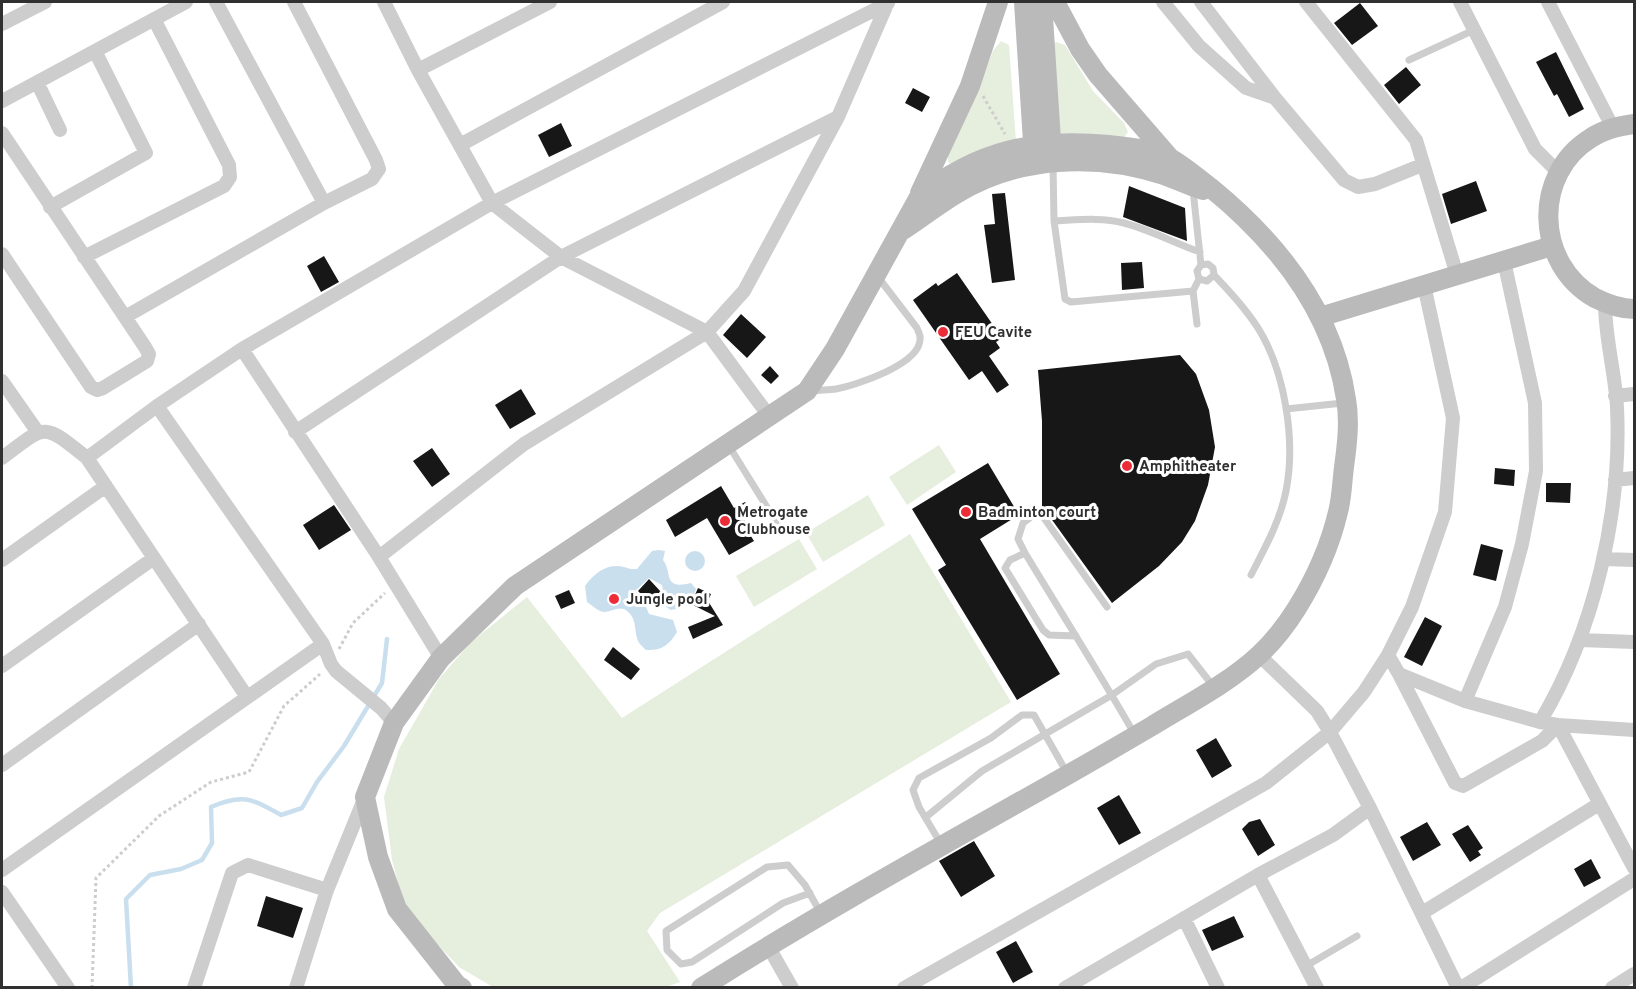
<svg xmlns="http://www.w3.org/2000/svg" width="1636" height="989" viewBox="0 0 1636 989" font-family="Overpass,sans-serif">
  <rect width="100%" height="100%" fill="#fff"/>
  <path fill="#e6eede" d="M1001 41 1009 45 1016 142 953 166 948 162V155L979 88 993 51Z
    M1056 42 1065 45 1093 91 1124 123 1128 132 1122 140H1105L1054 132 1049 46Z
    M939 445 956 472 907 505 889 477Z
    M868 495 885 525 823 562 806 533Z
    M910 534 1011 702 660 913 647 931 680 982 666 987H493L459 967 427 933 404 905 392 860 384 797 399 749 439 679 471 642 527 597 622 718Z
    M799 539 817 569 754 607 736 576Z"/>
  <path fill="#cadfee" d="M659 550 665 551 663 560C673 573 662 590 691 583L696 589C692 602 685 608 671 610L666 607 662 585 649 578 635 591 644 602 649 614 673 620 677 632C669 645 662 651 646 650 642 646 638 643 637 638 634 628 637 619 627 611 620 605 612 612 604 612 597 611 592 605 587 602L585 586C591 577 604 565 617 566 625 566 629 570 637 569L652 551Z
    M685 561a10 10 0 1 1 20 0a10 10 0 1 1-20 0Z"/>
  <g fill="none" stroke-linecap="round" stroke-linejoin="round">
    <path stroke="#cadfee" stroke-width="4.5" d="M131 988 126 899 150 875 181 869 202 860 212 843 211 807C243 793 252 799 281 815L302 808 317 782 344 746 382 683 387 639"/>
  </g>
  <path fill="#171717" d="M1360 3 1378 26 1352 45 1334 23Z
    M1556 52 1584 109 1569 117 1557 94 1554 96 1536 62Z
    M1406 67 1421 85 1399 104 1384 85Z
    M913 88 930 97 922 112 905 103Z
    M561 123 572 146 549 157 538 135Z
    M1476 181 1487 211 1451 224 1442 194Z
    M1129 186 1185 208 1187 241 1123 217Z
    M1005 193 1015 280 992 283 984 225 995 224 992 194Z
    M324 256 339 282 321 292 307 266Z
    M1142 262 1144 288 1122 290 1121 263Z
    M957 273 1002 338 996 342 1000 348 989 356 1009 385 997 393 982 371 969 380 913 300 936 283 938 286Z
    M741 314 766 337 747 358 723 335Z
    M1180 355 1196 374 1209 410 1215 447 1208 485 1195 521 1182 542 1159 566 1112 603 1042 506V421L1038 370Z
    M770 366 779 376 771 384 761 375Z
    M521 389 536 414 510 429 495 405Z
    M432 448 450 474 432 487 413 461Z
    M988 463 1019 515 980 539 1060 674 1017 700 938 570 946 565 912 509Z
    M1495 468 1515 470 1514 486 1494 484Z
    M1546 483H1571L1570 503 1546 502Z
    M721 486 734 508 745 502 753 515 742 522 754 541 729 555 707 518 675 537 666 520Z
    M334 505 351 530 319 550 303 525Z
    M1481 544 1503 550 1496 581 1473 575Z
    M649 579 661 592 650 603 638 591Z
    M698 588 711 594 708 601 723 625 693 639 688 627 715 616 691 604Z
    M569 590 575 603 561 609 555 596Z
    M1425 617 1442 626 1422 666 1404 657Z
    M613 647 640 669 631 680 604 660Z
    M1216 738 1232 766 1212 778 1196 750Z
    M1119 795 1141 833 1119 845 1097 808Z
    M1260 819 1275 845 1258 856 1242 829 1249 822Z
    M1427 822 1441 845 1413 861 1400 837Z
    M1468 825 1483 848 1478 851 1481 855 1470 862 1452 834Z
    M974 841 995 876 961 897 939 861Z
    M1591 859 1601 878 1584 887 1574 869Z
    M266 896 303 908 293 938 257 926Z
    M1234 916 1244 937 1212 951 1202 930Z
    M1016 941 1033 972 1013 983 996 952Z"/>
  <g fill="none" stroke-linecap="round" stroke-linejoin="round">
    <path stroke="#cdcdcd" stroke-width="3" stroke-dasharray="3 3" stroke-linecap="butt" d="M983 96 1005 134
      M339 649 353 623 385 593
      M92 988 96 878 159 816 211 782 249 772 284 706 320 674"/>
    <path stroke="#cdcdcd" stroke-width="7" d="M1409 60 1474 30
      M1053 164 1054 221 1065 299 1071 302 1193 291 1199 279
      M1193 190 1201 265
      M1054 221C1077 220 1101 217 1124 223 1151 230 1174 243 1200 252
      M1208 264 1213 268 1214 275 1207 281 1199 279 1197 271 1201 265Z
      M1214 275C1230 292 1245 308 1258 328 1285 371 1296 441 1286 491 1280 521 1265 548 1251 575
      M1193 291 1197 324
      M812 391C820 390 828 390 836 389 856 385 923 364 920 337 920 334 918 331 917 328L878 277
      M1286 409 1343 403
      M729 446 778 525
      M1025 553 1018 539 1023 523 1039 511 1107 607
      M1076 636 1049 635 1043 630 1005 568 1010 560 1025 553C1062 614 1100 674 1135 735
      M926 817 982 771 1112 695 1156 664 1188 654 1213 686
      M941 844 919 807 913 790 919 778 991 738 1022 715H1034L1067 773
      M810 893 783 903 692 962 681 964 667 950 666 931 767 867 788 865 805 885 820 912
      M1306 966 1357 936"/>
    <path stroke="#cdcdcd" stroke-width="14" d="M216 2 324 203
      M384 2 418 70 492 203 561 257 707 332 769 416
      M1163 2 1199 46 1246 88 1275 98 1201 2
      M1306 2 1416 140 1457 275
      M1460 2 1535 149 1558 172
      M1548 2 1613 128
      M2 24 45 2
      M418 70 550 2
      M37 82 60 130
      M1275 98 1344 180 1358 187 1375 184 1422 165
      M2 101 186 2
      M2 133 145 347 149 354 147 361 103 388 97 390 91 387 2 254
      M460 145 723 2
      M50 207 146 153 95 51
      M84 257 224 186 230 177 229 165 154 19
      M125 317 324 203 372 179 379 169 376 160 294 2
      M2 381 37 431
      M1615 396 1634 394
      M295 432 561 257 838 117
      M2 458C47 424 42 422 87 458L157 406 242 349
      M87 458 247 697
      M1615 480 1634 478
      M379 557 524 444 707 332 744 291 838 117 888 2
      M1604 559 1634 560
      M2 560 106 486
      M1580 640 1634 642
      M323 644 331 664 336 671 381 708 394 723
      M1259 655 1317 711 1330 732 1370 808 1458 988
      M1388 655 1399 674 1465 701 1540 722 1558 725 1634 730
      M441 658 379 557 242 349 492 203 888 3
      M2 666 154 558
      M1399 674 1455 783 1463 786 1542 741 1558 725 1634 868
      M1465 701 1505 607 1522 544 1536 471 1535 403 1504 261
      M1540 722C1594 632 1622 512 1617 407 1615 372 1605 338 1605 303
      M2 765 199 624
      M2 870 323 644 157 406
      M1258 875 1317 988
      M2 892 68 988
      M1422 913 1599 804
      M1184 918 1218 988
      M768 946 792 988
      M194 988 232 873 248 865 327 890
      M296 988 327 890 365 797
      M904 988 1266 783 1330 732 1364 692 1388 655 1412 607 1445 512 1453 418 1424 285
      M1065 988 1258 875 1333 835 1370 808
      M1461 988 1634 879
      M1612 988 1634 974"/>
    <path stroke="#bababa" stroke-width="20" d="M1024 2 1034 157
      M1042 2 1052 156
      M1055 2 1080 49 1098 75 1170 158
      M1634 124C1619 126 1604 129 1591 138 1532 174 1535 264 1595 298 1607 304 1621 309 1634 309
      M920 193 970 86 998 2
      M903 230C921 218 938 205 956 194 1018 156 1096 153 1164 175 1178 180 1190 186 1203 190
      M1320 317 1552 246
      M462 988 457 985 397 909 378 857 365 797 394 723 441 658 515 586 807 391 835 349 919 197C978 150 1035 138 1109 145 1128 147 1151 149 1168 157 1183 165 1198 178 1211 188 1277 242 1333 312 1346 399 1350 421 1347 445 1344 467 1342 482 1342 497 1338 512 1330 546 1315 579 1297 608 1287 624 1272 643 1259 655 1229 683 1186 705 1152 726 1106 753 1061 779 1014 805 909 864 804 923 701 988"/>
  </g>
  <g fill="#ec2d37" stroke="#fff" stroke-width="2">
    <circle cx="943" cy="332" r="6"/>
    <circle cx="1127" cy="466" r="6"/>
    <circle cx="966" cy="512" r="6"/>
    <circle cx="725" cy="521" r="6"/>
    <circle cx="614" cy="599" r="6"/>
  </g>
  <g text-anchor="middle" stroke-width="6" stroke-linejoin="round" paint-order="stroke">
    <g font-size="15" font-weight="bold" fill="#303030" stroke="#fff" text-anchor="start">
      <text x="955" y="337">FEU Cavite</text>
      <text x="1139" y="471">Amphitheater</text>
      <text x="737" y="517">Metrogate<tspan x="737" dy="17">Clubhouse</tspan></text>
      <text x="978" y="517">Badminton court</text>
      <text x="626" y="604">Jungle pool</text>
    </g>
  </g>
  <rect width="1636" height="989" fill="none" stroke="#303030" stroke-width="6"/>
</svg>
